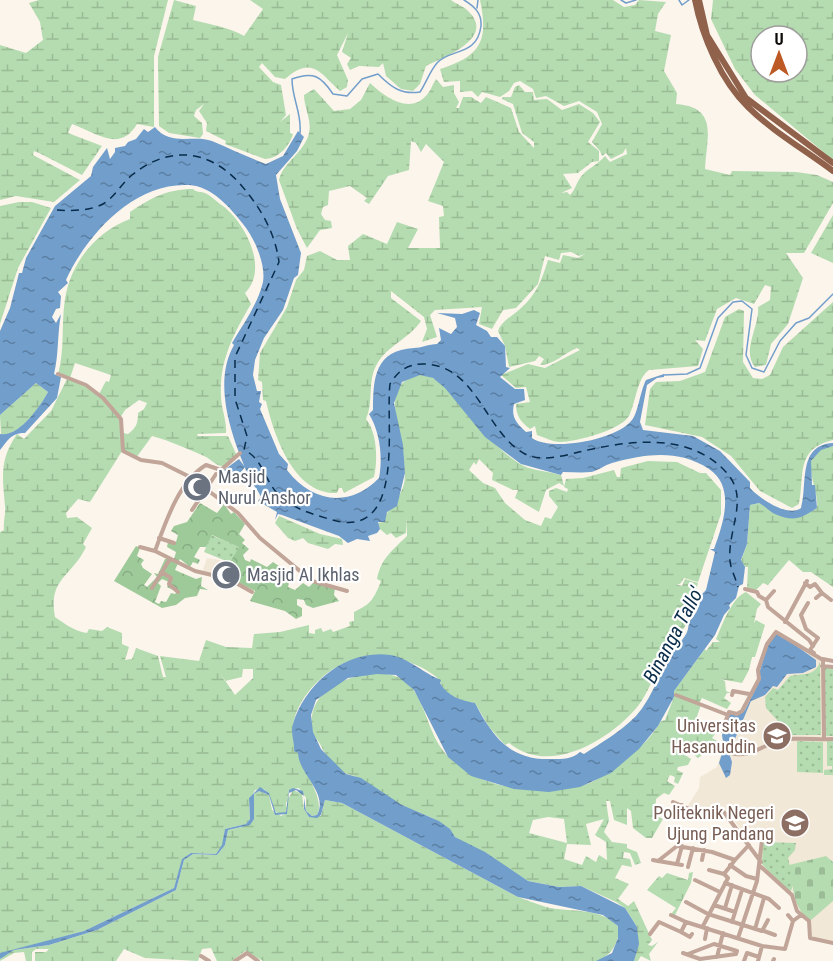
<svg xmlns="http://www.w3.org/2000/svg" width="833" height="961" viewBox="0 0 833 961" font-family="'Roboto Condensed',sans-serif">
  <defs>
    <pattern id="grass-dots" width="8" height="8" patternUnits="userSpaceOnUse" patternTransform="scale(1.5)"><rect width="8" height="8" fill="#b4dcb0"/><path d="M2 2h.1M6 6h.1" fill="none" stroke="#9abb96" stroke-width="1.8" stroke-linecap="round"/></pattern>
    <pattern id="forest-crowns" width="20" height="18" patternUnits="userSpaceOnUse" patternTransform="scale(1.5)"><rect width="20" height="18" fill="#9eca9a"/><path d="M2 6a3 3 0 1 1 6 0M12 15a3 3 0 1 1 6 0" fill="none" stroke="#87ac83"/></pattern>
    <pattern id="wetland-marsh" width="20" height="14" patternUnits="userSpaceOnUse" patternTransform="scale(1.5)"><rect width="20" height="14" fill="#b4dcb0"/><path d="M1 5h8M5 5V1M11 12h8M15 12V8" fill="none" stroke="#9abb96"/></pattern>
    <pattern id="cemetery-stones" width="16" height="16" patternUnits="userSpaceOnUse" patternTransform="scale(1.5)"><rect width="16" height="16" fill="#b4dcb0"/><path d="M2 7V4a2 2 0 0 1 4 0v3zM10 15v-3a2 2 0 0 1 4 0v3z" fill="#9abb96"/></pattern>
    <pattern id="water-ripples" width="26" height="14" patternUnits="userSpaceOnUse" patternTransform="scale(1.5)"><rect width="26" height="14" fill="#719ecb"/><path d="M2 4q2-2 4 0t4 0M15 11q2-2 4 0t4 0" fill="none" stroke="#5b7fa3"/></pattern>
  </defs>
  <rect width="100%" height="100%" fill="#fcf5ec"/>
  <path fill="#f2e8d8" d="M207 558 225 561 223 569 231 571 229 578 202 572Z
    M775 629 822 659 821 667 833 668V942L811 937 810 921 799 911 793 892 762 863 763 842 750 840 723 807 705 813 687 807 699 788 700 777 717 767 723 748 722 735 729 713H739L758 679 757 675Z"/>
  <path fill="url(#grass-dots)" d="M211 535 240 547 231 563 204 552Z
    M820 662 821 735H776L777 720 766 708 765 697 773 688 778 690 790 676C802 673 815 677 820 662Z
    M824 667 833 668V736H825Z
    M827 739H833V775H824V770L832 769V766H827Z
    M797 741 823 742V773L797 772Z
    M763 842 796 843 795 850 788 858 794 882 791 891 783 887 762 864Z"/>
  <path fill="url(#forest-crowns)" fill-rule="evenodd" d="M200 503 217 513 224 504 231 514 234 512 245 524 239 534 245 540 242 543 249 549 243 555 245 560 250 562 251 559 267 567 273 562 291 574 288 587 295 590 303 583 309 587 313 583 335 588 334 595 339 601 313 608 306 605 304 600 297 599V605L302 608V616L296 619 285 611 250 601 255 591 229 578 234 563 231 561 239 547 212 535 206 547H200L194 557 200 560 198 564 193 562 190 567 180 559 175 570 196 579 202 577 201 586 208 590 200 589 197 596 185 598 176 605 162 608 114 581 136 546 140 548 137 556 144 560 141 564 143 568 152 574 144 585 147 587 157 577 154 573 158 574 165 559H174L176 552 167 547 168 542H176L178 535 171 531 174 526 187 522ZM162 579 169 582 167 587 177 592 175 594 171 593 166 602 161 601 159 604 155 602 161 586 158 583Z"/>
  <path fill="url(#wetland-marsh)" fill-rule="evenodd" d="M39 0H168L154 56V127L137 124C120 153 97 133 72 124L68 133 102 146 82 175 39 153 34 151 33 155 80 180 54 202 16 196 0 200V45L26 53 43 40 40 22 29 3Z
    M174 0 196 6 193 20C208 24 232 28 244 36L263 9 250 0H451C456 4 463 6 467 10 498 38 444 57 426 66L420 84 413 91 401 89 386 76 383 63 379 67 359 66 350 70 347 64 351 58 342 52 348 33 337 55 348 80 347 87 340 91C320 73 312 55 285 79L275 77 262 63 259 67 273 82 281 85 286 115 280 122 290 114V133L293 134C289 147 279 158 265 159L225 144 226 141 206 131 207 123 199 111 204 104 196 110 194 116 202 123 203 134 200 138 169 133 159 126 158 57Z
    M480 0H613L624 7 635 5 639 0 666 2 658 14 655 31 671 35 664 71 677 93 676 104C720 107 706 140 705 169L730 175 732 171 796 172 817 175 833 182V203L804 253H786L803 278 788 324 771 344 766 365 755 367C741 350 760 326 758 307L770 300 771 287 765 285 754 304 736 298 717 309 705 341 695 340 703 349 698 366 649 370C637 378 636 402 629 416 621 430 575 442 560 442 552 442 544 437 537 435L535 426 530 429C521 422 516 416 516 404L530 402 526 387 516 388 501 375 528 364 545 368 580 350 577 348C564 353 554 365 540 365L544 359 539 356 535 361 509 367 505 346 498 331C502 320 513 316 521 308 537 294 542 279 548 260L560 263 563 255 578 258 585 254 579 256 571 252 561 253 559 260 545 256 538 284 516 308 503 310 492 329 479 324 482 307 435 310 430 315 437 337 422 342 427 329 424 317 391 291V298L421 321C410 338 387 346 377 364 367 381 374 401 366 419 377 432 378 460 374 477L344 493 342 488H339L337 493C294 495 274 436 266 401L263 400 262 382 258 380 260 353 287 307 296 280 304 270 307 256 320 251 337 260H350L348 246 363 234 387 244 397 222 418 229 408 248H440L439 217 444 216 443 206 428 201 444 162 426 144 421 152 416 143 411 141 409 170 388 176 369 204 364 201 367 198 350 186 329 191 328 205 323 207 321 214 325 220 331 221 332 228 320 230 307 248 297 229 279 180C283 162 305 152 309 133 312 120 304 108 304 95L314 89 334 111 350 109 361 100 370 83C385 97 412 117 429 92 432 88 433 83 436 79L443 87 454 85V93L459 102 456 108H459L463 97H471L481 103 486 97 511 108 519 132 534 148V142L522 133 513 104 502 99 503 97H511L515 87 519 85 525 92H533L534 100 547 99 562 110 579 104 593 113 600 122 588 142 599 151V161L592 162 578 173 563 174 572 188 561 193 567 192 570 195C575 190 576 184 580 178 587 168 598 165 605 156L610 162 627 154 626 148 623 153 611 159 606 153 602 156 600 151 592 142 602 124 597 112 579 101 564 106 546 96 536 98 533 89 520 81 514 83 509 91 500 97 482 92 478 97 472 91 460 92V81L444 82 440 69C480 56 489 42 480 0Z
    M713 0H833V160L755 95 735 69 711 19ZM761 36H797V72H761Z
    M193 189C197 193 200 191 205 193 210 195 217 202 223 206 246 224 269 269 245 293L251 304C234 333 219 361 221 396 221 408 227 421 226 433L197 434 198 436H228L237 456 224 467C214 465 213 460 204 456 186 448 170 441 152 436L136 458 123 451V433L128 434C136 428 138 424 138 413L144 409 147 403 139 400 125 410 120 418 108 405 120 420 122 451 90 502 78 499 66 513 67 518 77 517 92 528 83 544 86 547C71 578 48 578 55 617 65 624 76 632 87 633L89 629 102 631 107 627 122 633V644L129 647 125 660 132 659 136 648 158 656 163 677H166L160 656 199 661 206 640 226 647 252 648 254 634 280 632 309 625V633L315 634V630L321 628 323 632 331 629 333 632 350 626 349 622 354 621V612C371 604 374 599 381 581L377 579C381 558 393 550 407 536V518L406 533 396 538 391 533 387 535 380 529 378 523 385 522V516C394 503 405 492 405 475 404 465 404 453 402 443 397 419 384 386 415 376 430 371 445 386 453 396 469 416 506 461 529 468 539 471 550 472 561 475L564 486 559 483 546 490 539 512 515 498 518 490H513L492 480 493 473 479 459 476 465 474 462 469 470 483 483 495 488 505 503 525 520 541 526 545 517 551 519 558 507 549 496V491L556 488 567 492 568 489 564 487 566 479 583 478 614 470 617 477H620L621 468 648 461 677 462 700 473H706L721 490V514L698 582 684 578 680 584H676L682 586 685 579 698 583 686 625 659 663 660 666C652 679 648 693 638 706 611 739 550 777 509 743L505 745 489 727 475 703C464 702 450 697 443 688 440 683 440 680 435 676 403 652 359 648 326 674 310 687 295 706 293 727 290 757 328 796 317 815L312 816 306 811V798L299 788 289 790 286 812 279 814C271 810 273 796 264 789L255 790 249 802 250 819 246 824 225 829 223 845 216 854 191 853 183 859 174 888 84 931 0 954V532L4 530C3 521 6 514 5 506 2 474 0 459 17 434L24 439 51 411 67 379 82 384 104 400 99 394 106 381 109 382 111 375 75 363 70 378 58 374C65 349 61 324 65 299 71 262 96 232 130 219V212C151 198 167 189 193 189ZM243 669H253V678L235 695 220 673 225 681 242 677Z
    M19 202H32L51 208 18 268 0 324V206Z
    M833 215V263L811 253Z
    M833 302V440C795 449 805 475 799 504L792 508 760 491 731 456 702 437 645 425 650 389 656 382 680 381 705 372 725 317 739 309 744 311 743 362 753 378 762 379 770 375 783 347Z
    M36 383 48 392C39 408 22 435 1 435L0 415Z
    M833 446V587L811 572H803L789 560 768 585 763 583 756 590 747 588 748 567H745L741 561 747 544 750 505 759 503C783 514 791 525 817 508 819 495 809 477 811 461L821 449Z
    M279 516 320 534 342 539 343 545 335 544 328 549 308 543 303 538 295 541 288 538 275 523Z
    M746 592 761 604 757 609 754 623 756 620 765 625 755 657H752L749 670 742 683 720 679 725 681 726 691 731 693H727L724 698 731 703 727 709 702 698 699 703 701 705 696 719 711 726 708 731 715 734 712 738 719 742 713 751H707L698 758 693 754 685 755 691 759 688 765 678 767 677 770 683 773 678 784 674 782 675 777 670 775 667 781 675 786 669 795 664 793 656 799 655 815 663 819 652 838H646L633 828 631 811 627 808V825L614 820 610 801H606L609 821 604 832 612 842 627 844V848L637 852 641 863 635 865 630 853 624 852 623 858 630 859 632 867 622 865 615 878 629 884 618 899 628 906 634 901 652 940 648 945 652 946 658 942 649 954 651 961 641 956 638 961H634L638 945 637 927 625 908 616 902 581 886 559 887 528 881 455 837C444 819 425 816 408 808 395 802 365 784 355 776 338 774 327 758 320 744 318 740 314 737 313 733 304 696 339 677 371 674 431 668 418 731 451 759 486 789 513 789 557 787 567 786 583 787 592 782 616 769 646 747 661 721L665 720 674 697 673 692 705 649 706 651 713 642H720L716 639C722 625 732 597 746 592ZM548 817 564 819 567 843 529 833 533 820ZM604 819 595 835 606 842 607 860 599 855 596 862 586 856 582 865 564 859 567 844 591 845 586 824Z
    M293 790 302 794 304 809 309 817 321 816 325 800 342 803 518 897C527 900 536 904 546 907 570 913 599 906 619 927 619 943 612 954 598 961H263L245 951 232 961H217L211 948 202 949 198 961 145 958 124 949 116 961H35V952H46L49 949H36L32 952V961H26L24 952 14 953 0 961 1 956 14 950 49 945 97 930 176 890 184 860 193 854 217 855 225 845 228 830 242 827 254 819V794L259 791 269 795 272 810 281 816 287 813 286 803Z
    M693 872 691 883 674 917 672 913 676 908 647 890 659 876 662 878 667 873 688 880 689 873Z"/>
  <path fill="url(#cemetery-stones)" d="M826 856 833 862V901L810 921C790 903 795 889 789 865Z"/>
  <path fill="url(#water-ripples)" d="M155 127C170 147 194 134 212 141 229 148 247 157 266 164L283 156 298 131 304 137 297 151 276 175 280 199 301 253 298 275 294 278 283 310 264 338 255 360 253 375 257 391H261L259 402 262 404 260 409 279 454 288 464 287 470C312 503 350 508 379 478 383 457 380 432 369 414L373 410C373 378 375 350 414 348 421 348 429 344 437 344L441 340 439 328 451 334 457 327 455 318 437 313 462 314 474 310 480 313 476 325 487 331 491 337H497L505 346 506 367 510 368 500 377 515 389H524L525 400 514 404C511 417 516 423 526 432L532 431V438C551 452 617 440 632 420 638 413 640 392 646 380L664 374V377L657 378 647 385 640 422 643 430 693 436 720 451 750 482V488C759 498 788 518 801 508 808 485 797 445 833 443V446L821 450 811 461 812 485H815L817 508C800 519 794 522 775 514 770 512 765 506 759 503L750 505 747 544 741 560 745 567 743 584 739 586 736 598 729 605 730 608 724 615 715 635 674 691V697L658 726 639 749 611 773 580 787 549 792 514 789 471 776 448 757 414 690 396 675 377 674 348 678 316 700 311 715 313 732 321 749 346 774 361 778 402 805 439 821 450 829 455 837 485 852 528 881 559 887 581 886 625 908 637 927 639 944 634 961H596L612 953 618 938V926L603 915 518 897 342 803 325 800 321 815 317 818 309 817 304 809V796L296 790 289 793 287 814 275 815 269 795 259 791 254 794V819L250 825 228 830 225 845 217 855 193 854 184 860 176 890 97 930 49 945 14 950 0 959V953L84 931 174 888 182 859 191 853 216 854 222 845 225 829 246 824 250 819 249 798 260 787 269 793 276 813 286 812 289 790 293 788 303 791 306 811 312 816 317 815C329 793 299 775 298 753L294 751C295 743 290 733 293 724 305 684 345 649 390 655 407 657 425 674 441 680L440 683C447 696 462 701 475 703 493 738 511 761 553 759 562 759 573 759 580 752L584 754C601 743 620 732 636 716 651 700 660 672 672 653 677 645 691 633 688 623 694 617 702 605 700 596L706 590 715 552 710 549H714C723 524 736 487 709 469 678 449 646 454 612 463 605 465 597 471 591 472 582 473 572 472 563 472L561 475 521 464 485 437 445 388 433 378 420 375 402 382 394 403 403 445 405 473 397 506 387 512 385 522H378L380 529 377 533 368 536 370 541 357 539 348 543 339 536 282 515 278 514 275 520 277 512 258 501 261 497C258 490 252 484 249 477 234 442 211 385 234 345L232 343C243 324 258 304 263 282 266 264 254 237 243 224 230 207 211 186 189 185 133 182 86 236 66 280L68 283 58 292 61 296 60 308 56 309 52 317 56 323 61 314C57 336 59 354 54 374L61 377 57 398 25 433C11 433 8 440 0 450V434C18 438 40 407 48 392L36 383 0 415V331L10 308 19 273H22L26 258 55 206 91 176 93 167 107 148 110 159 115 152V148L125 146 128 142 136 139 144 129 148 132Z
    M239 459 245 467 236 478 224 470Z
    M777 632 816 660V667L803 673 787 674 777 687 773 686 765 695 751 701 729 753 732 762 730 775 726 778 719 763 724 747 722 735 730 713 737 716 745 710 761 678 759 674 768 643Z"/>
  <g fill="none" stroke-linecap="round" stroke-linejoin="round">
    <path stroke="#719ecb" stroke-width="1.5" d="M621 0 626 3 636 0
      M679 0 682 5 689 0
      M477 8 478 0
      M300 133C302 113 292 99 292 79 313 71 321 76 333 94L347 96 362 79 378 74C391 87 401 95 420 92 426 83 430 71 437 63 450 48 477 57 481 26 482 13 474 6 464 0
      M664 375 687 374 700 368 718 318 733 302 742 301 752 309 746 355 752 368 764 372 780 341 796 323 809 318 833 294"/>
    <path stroke="#092c4a" stroke-width="1.5" stroke-dasharray="8 6" stroke-linecap="butt" d="M57 210C71 211 90 211 103 204 114 198 122 183 132 175 169 145 210 149 241 185 260 207 275 232 279 262L235 357V399L247 436 244 450C263 458 265 483 280 496 294 509 312 514 329 519 407 544 385 425 390 384 398 371 407 364 423 364 477 364 485 433 525 454 541 462 563 456 579 452 626 441 687 431 725 471 751 497 727 529 730 561 731 570 736 579 738 587"/>
    <path stroke="#c1a598" stroke-width="4" d="M58 374 86 385 103 398 121 419 123 451 141 460 162 463 190 477 238 513 260 538 312 581 347 591
      M240 453 221 470 206 465C179 481 166 521 155 551L195 571 229 579 252 592
      M192 510 216 474
      M159 538 174 543
      M140 547 155 551
      M163 573 171 578 169 584 178 592
      M805 583 810 587 815 584 822 593 816 598
      M152 588 170 559
      M745 589 757 592 759 596 766 600
      M774 591 766 600 768 607 809 640 813 646
      M822 593 831 600
      M808 603 801 615 806 629 818 638 810 650 814 653
      M785 622 807 581
      M823 659 833 661
      M823 660 824 739
      M822 666 833 667
      M676 695 728 715
      M732 695 733 691 749 694
      M709 723 722 731 729 712 737 714 742 711 759 679 758 670 767 644 776 632 823 660
      M730 753C747 758 759 748 775 742 791 736 816 740 833 739
      M673 802 698 813 723 811 761 862
      M676 816 682 805
      M653 860 658 861 677 846 712 852 735 860 724 874
      M702 860 704 850
      M735 860 749 845
      M658 861 682 865
      M677 864 682 846
      M730 865 746 876 757 879
      M760 866 792 895 797 911 809 921 810 938 833 943
      M688 867 693 848
      M695 880 720 892
      M725 883 769 899 779 908
      M686 902 708 914 762 931 768 920
      M714 905 735 912
      M725 908 732 885
      M671 915 686 922
      M788 915 793 921
      M732 922 742 890
      M703 926 728 878 724 874 709 870
      M755 929 764 898
      M764 931 775 935
      M681 932 690 937 692 934
      M650 934 659 922 681 932 686 922 762 946 785 949 793 921 801 915
      M738 938 757 881 762 840
      M705 939 707 928
      M683 953 700 959 736 954 737 951
      M688 954 714 944 737 951
      M201 956 209 961
      M717 957 723 933
      M235 961 247 953 258 961
      M744 961 747 953 759 957
      M758 961 762 946
      M773 961 774 959"/>
    <path stroke="#90614b" stroke-width="6" d="M695 0C702 36 721 81 748 107 772 131 805 150 833 171
      M699 0 707 35 746 98 833 163"/>
  </g>
  <defs>
    <g id="mosque-disc" transform="scale(1.5)"><circle r="9.5" fill="#6b7280" stroke="#fff"/><path d="M3.5-4.9A6 6 0 1 0 3.5 4.9A5 5 0 1 1 3.5-4.9Z" fill="#fff"/></g>
    <g id="university-disc" transform="scale(1.5)"><circle r="9.5" fill="#8d6e63" stroke="#fff"/><path d="M0-5L7-2L0 1L-7-2ZM-4 1L0 2.5L4 1V4Q0 6-4 4Z" fill="#fff"/></g>
  </defs>
  <g fill-rule="evenodd">
    <use href="#mosque-disc" x="197" y="487"/>
    <use href="#mosque-disc" x="226" y="575"/>
    <use href="#university-disc" x="777" y="736"/>
    <use href="#university-disc" x="795" y="823"/>
  </g>
  <g text-anchor="middle" stroke-width="4.5" stroke-linejoin="round" paint-order="stroke">
    <g font-size="18" fill="#5b616d" stroke="#fff" text-anchor="start">
      <text x="218" y="483">Masjid<tspan x="218" dy="21">Nurul Anshor</tspan></text>
      <text x="247" y="581">Masjid Al Ikhlas</text>
    </g>
    <g font-size="18" fill="#785e54" stroke="#fff" text-anchor="end">
      <text x="756" y="732">Universitas<tspan x="756" dy="21">Hasanuddin</tspan></text>
      <text x="774" y="819">Politeknik Negeri<tspan x="774" dy="21">Ujung Pandang</tspan></text>
    </g>
    <g font-size="20" font-style="italic" fill="#092c4a" stroke="#fff">
      <text transform="translate(673 635) rotate(-62)" y="7">Binanga Tallo'</text>
    </g>
  </g>
  <g transform="translate(779 54)"><circle r="28" fill="#ffffff" stroke="#9e9d9c" stroke-width="1.5"/>
  <path d="M0-4.5L10 22L0 15L-10 22Z" fill="#bd5925"/>
  <text y="-9" font-size="16" font-weight="bold" text-anchor="middle" fill="#0d0b08">U</text>
  </g>
</svg>
